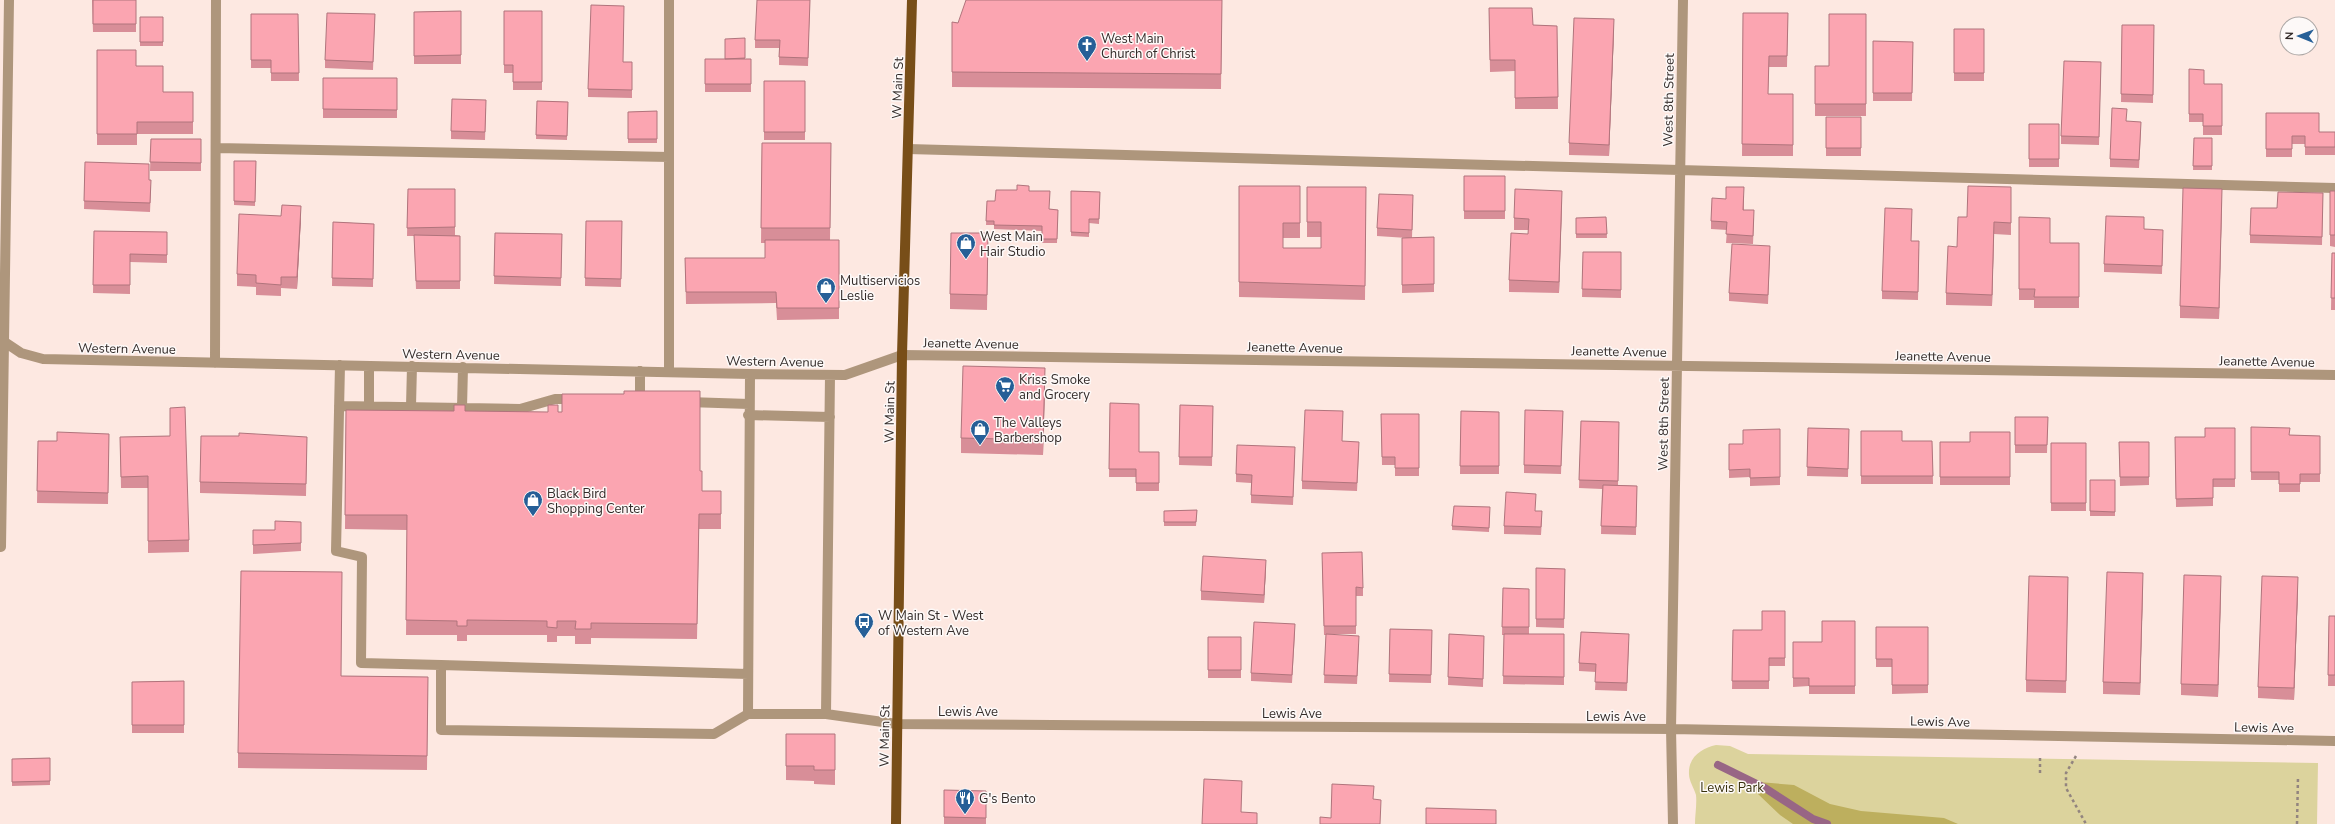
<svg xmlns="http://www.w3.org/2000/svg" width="2335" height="824" viewBox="0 0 2335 824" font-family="'Nunito Sans',sans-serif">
  <rect width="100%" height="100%" fill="#fde8e1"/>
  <path fill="#dcd39d" d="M1716 745 1730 746 1748 754 2318 763 2317 824H1695C1695 815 1697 804 1696 795 1694 788 1689 781 1689 774 1688 757 1702 748 1716 745Z"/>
  <path fill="#bdaf5e" d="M1759 782 1794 785 1830 804 1861 811 1944 818 1958 824H1793L1780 815 1758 794Z"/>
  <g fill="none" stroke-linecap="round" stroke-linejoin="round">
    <path stroke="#986685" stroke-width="8" d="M1718 765 1765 788 1813 819 1827 824"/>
    <path stroke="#92847f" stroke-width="2.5" stroke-dasharray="3 3" stroke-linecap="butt" d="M2076 756 2066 773V788L2086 824
      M2040 773V755
      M2297 824 2298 777"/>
    <path stroke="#ae967c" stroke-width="10" d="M669 0V371
      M216 148 669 157
      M908 149 2335 188
      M0 339 21 353 43 359 750 374 845 375 902 355 2335 375
      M215 363 216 0
      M340 365 336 551 362 557 361 663 441 665V730L714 734 748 714H826L897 724 1671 729 2335 741
      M636 400H640V371
      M688 402 749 404
      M339 406 520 409 555 399H576
      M369 406V366
      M411 406 412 366
      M462 408 463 367
      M748 415 830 417
      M1 547 9 0
      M441 665 748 674
      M748 714 750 374
      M826 714 830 375
      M1673 824 1671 729 1683 0"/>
    <path stroke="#784e18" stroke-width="10" d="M896 824 902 355 912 0"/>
  </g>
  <path fill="#d88e98" d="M92 0H136V32H93Z
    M810 0 808 66 779 65V48H755V40Z
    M1222 0 1221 89 952 87V22L958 23Z
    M1489 8 1533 25 1557 26 1558 109H1515V71L1490 72Z
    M461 11V64H414V12Z
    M504 11H542V90H513V73H504Z
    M1743 13H1788L1787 67H1769L1768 94H1793V156H1742Z
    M251 14H298L299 81H271V68H251Z
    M375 14 373 70 325 68V60Z
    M1866 14V116H1815V66H1829Z
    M140 17H163V46H140Z
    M2122 25H2154L2153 103 2121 102Z
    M1954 29H1984V81H1954Z
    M1614 31 1609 156 1569 155V143Z
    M745 38V59H751V92H705V59H725Z
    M1873 41 1913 42 1912 101H1873Z
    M97 50 136 66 163 92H193V134H137V145H97Z
    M623 62H632V98L588 97V89Z
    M2101 62 2099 145 2061 144V136Z
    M2189 69 2204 84H2222V135H2203V122H2189Z
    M323 78H397V118H323Z
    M764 81H805V140H764Z
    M537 101 568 102 567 140 536 139Z
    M486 108 485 140 451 139V131Z
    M657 111V143H628V112Z
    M2266 113 2319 132H2335V155H2305V144H2292V157H2266Z
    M1826 117H1861V156H1826Z
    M2127 121 2141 130 2139 168 2110 167V159Z
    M2029 124H2059V167H2029Z
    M2194 138H2212V170H2193Z
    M151 139H201V171H150Z
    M762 143H831L830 240H839V319L777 320 776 303 686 304 685 258H765V243H761Z
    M234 161H256L255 206 234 205Z
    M85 162 149 180 151 188 150 212 84 209Z
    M1464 176H1505V219H1464Z
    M1239 186H1300V238H1283V248H1321V237H1307V187H1366L1365 300 1239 297Z
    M2011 187V235L1994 234 1992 306 1946 305V293L1957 247 1967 217Z
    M408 189H455V235L460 236V289H416L414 236H407Z
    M1029 191 1049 209 1058 210 1057 243H1042V231L994 229V225H986L987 201H995Z
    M1071 191 1100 192 1099 224 1089 223V237L1071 236Z
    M2330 191H2335V247L2330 246Z
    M2323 193 2322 245 2250 243V235L2277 208Z
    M1744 196V210L1754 219 1753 244 1726 243 1727 230 1711 229V221L1726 199Z
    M2222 201 2219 319 2180 318V306Z
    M1562 202 1559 293 1509 292V280L1528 234 1529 230H1514V218Z
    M1413 203 1412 238 1434 237V292L1402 293V238H1407L1377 236V228Z
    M1606 217 1607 238H1576V218Z
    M1912 217 1911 241 1919 249 1918 300 1882 299V291Z
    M2019 217 2050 243H2079V308H2034V300H2019Z
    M301 218 297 289 281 288V296L256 295V287L237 286V274Z
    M586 221H622L621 287 585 286Z
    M333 222 374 224 373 287 332 286Z
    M2144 229 2163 238 2162 274 2104 272V264Z
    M94 231 167 232V263L130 262V294L93 293Z
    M495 233 562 234 561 286 494 284Z
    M988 248 987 310 950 309V294Z
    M1583 252H1621V298L1582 297Z
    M2332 253H2335V310H2331Z
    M1770 254 1768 304 1729 301V293Z
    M1045 383 1043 455 961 453V438Z
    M1110 403 1139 452H1159V491H1136V477H1109Z
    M548 405 558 412 700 471 702 491H721V529H699L697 639 591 638V644H575V636H557V642H547V635H467V641H457V635H406L407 530 345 529 346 410 548 412Z
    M1180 405 1213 406 1212 466 1179 465Z
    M1461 411 1499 412V474H1460Z
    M1563 411 1561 474 1524 473V465Z
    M1381 414H1419V476H1395V465H1382Z
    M2015 417H2048L2047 453H2015Z
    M1581 421 1619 422 1618 485 1637 486 1636 535 1601 534 1602 489 1579 488Z
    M2251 427 2290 435 2320 436V482H2300V492H2279V480H2251Z
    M1808 428 1849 429 1848 477 1807 476Z
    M2235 428V487H2213V506L2176 507 2175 437H2205Z
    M1780 429V485L1750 486V477L1729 478V444H1743Z
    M1861 431 1902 441H1932L1933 484H1861Z
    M2010 432V485H1940V442H1970Z
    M109 434 108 504 37 503 38 441H57Z
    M170 436 189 540V552L148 553V488H121L120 437Z
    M307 437 306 496 200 493V482Z
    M1342 441 1359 450 1357 491 1302 489V481Z
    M2119 442H2149V485L2120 486Z
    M2051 443H2086V511H2051Z
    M1295 455 1293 505 1251 503V483L1236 482V474Z
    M2090 480H2115V516H2090Z
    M1197 510 1196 526H1164V511Z
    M1490 511 1489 532 1452 530V526Z
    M1535 511 1542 519 1541 535 1504 534V526Z
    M301 522V551L253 554V530H275Z
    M1322 561 1363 588V596H1356V634H1330L1359 644 1357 684 1324 683 1326 635H1324Z
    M1266 568 1264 603 1201 600V591Z
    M1536 568 1565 569 1564 628 1536 627Z
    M2068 577 2066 693 2026 692V680Z
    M2143 585 2140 695 2103 694V682Z
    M1503 588 1529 589V634H1564V685L1503 684 1504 635H1502Z
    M2221 588 2218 697 2181 695V684Z
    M2298 589 2294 700 2258 698V687Z
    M1785 611V666H1769V689H1732L1733 630H1762Z
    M2329 616H2335V686H2328Z
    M1855 621V694H1809V686L1793 687V642H1822Z
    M1876 627H1928V693L1892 694V667H1876Z
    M1390 629 1432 630 1431 683 1389 682Z
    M1295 632 1292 683 1251 681V673Z
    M1449 634 1484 636 1483 687 1448 685Z
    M1208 637H1241V678H1208Z
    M1629 642 1627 691 1595 690 1596 672 1579 671V663Z
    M341 676 428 677 427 770 238 768V753Z
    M184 681V733H132V682Z
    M786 734H835V785L814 784V781L786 780Z
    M50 758V785L12 786V759Z
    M944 790 986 791V824H944Z"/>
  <path fill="#b0747c" d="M1614 19V31L1609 156V145Z
    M2222 189V201L2219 319V308Z
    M1562 191V202L1559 293V282Z
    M301 206V218L297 289V277Z
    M1994 222V234L1992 306V295Z
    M1045 368V383L1043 455V440Z
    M1266 560V568L1264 603V595Z
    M2143 573V585L2140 695V683Z
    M2221 576V588L2218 697V685Z
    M2298 577V589L2294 700V688Z"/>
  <path fill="#fba5b1" stroke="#b0747c" d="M93 0H136V24H93Z
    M757 0H810L808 58 779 57 780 40H755Z
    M966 0H1222L1221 74 952 72V22L958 23Z
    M591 5 624 6 623 62H632V90L588 89Z
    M1489 8H1532L1533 25 1557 26 1558 97 1515 98V60H1490Z
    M461 11V55L414 56V12Z
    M504 11H542V82H513V65H504Z
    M327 13 375 14 373 62 325 60Z
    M1743 13H1788L1787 56H1769L1768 94H1793V145L1742 144Z
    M251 14H298L299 73H271V60H251Z
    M1829 14H1866V104H1815V66H1829Z
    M140 17H163V42H140Z
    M1574 18 1614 19 1609 145 1569 143Z
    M2122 25H2154L2153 95 2121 94Z
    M1954 29H1984V73H1954Z
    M745 38V58L725 59V39Z
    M1873 41 1913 42 1912 93H1873Z
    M97 50H136V66H163V92H193V122H137V134H97Z
    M705 59H751V84H705Z
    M2064 61 2101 62 2099 137 2061 136Z
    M2189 69 2204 70V84H2222V126H2203V114H2189Z
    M323 78H397V110L323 109Z
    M764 81H805V132H764Z
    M452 99 486 100 485 132 451 131Z
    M537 101 568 102 567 136 536 135Z
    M2112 108 2127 109 2126 121 2141 122 2139 160 2110 159Z
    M657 111V139H628V112Z
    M2266 113H2319V132H2335V147H2305V136H2292V149H2266Z
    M1826 117H1861V148H1826Z
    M2029 124H2059V159H2029Z
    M2194 138H2212V166H2193Z
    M151 139H201V163L150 162Z
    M762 143H831L830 228H761Z
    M234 161H256L255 202 234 201Z
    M85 162 149 164V180H151L150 203 84 201Z
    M1464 176H1505V211H1464Z
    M1017 185 1029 186V191H1050L1049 209 1058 210 1057 239H1042V226L994 225V221H986L987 201H995L996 190H1017Z
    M1239 186H1300V223H1283V248H1321V222H1307V187H1366L1365 286 1239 282Z
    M1968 186 2011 187V223L1994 222 1992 295 1946 293 1948 246 1957 247 1958 217H1967Z
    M1726 187H1744L1743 210H1754L1753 236 1726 234 1727 222 1711 221 1712 198 1726 199Z
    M2183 188 2222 189 2219 308 2180 306Z
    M408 189H455V227L407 228Z
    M1515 189 1562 191 1559 282 1509 280 1511 233 1528 234 1529 219 1514 218Z
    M1071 191 1100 192 1099 219H1089V233L1071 232Z
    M2330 191H2335V235H2330Z
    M2278 192 2323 193 2322 237 2250 235 2251 208H2277Z
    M1379 194 1413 195 1412 230 1377 228Z
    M282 205 301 206 297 277H281V285L256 283V275L237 274 239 214 281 216Z
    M1885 208 1912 209 1911 241H1919L1918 292 1882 291Z
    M2106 216 2144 217V229L2163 230 2162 266 2104 264Z
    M1606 217 1607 234H1576V218Z
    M2019 217 2050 218V243H2079V297H2034L2035 289H2019Z
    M586 221H622L621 279 585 278Z
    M333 222 374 224 373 279 332 278Z
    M94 231 167 232V255L130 254V285H93Z
    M495 233 562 234 561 278 494 276Z
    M951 233H988L987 295 950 294Z
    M414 235 460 236V281H416Z
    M1434 237V284L1402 285V238Z
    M765 240H839V308H777L776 292H686L685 258H765Z
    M1732 244 1770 246 1768 295 1729 293Z
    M1583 252H1621V290L1582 289Z
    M2332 253H2335V298H2331Z
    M963 366 1045 368 1043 440 961 438Z
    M624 391H700V471H702V491H721V514H699L697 624 591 623V629H575L576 621H557V628L547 627V621L467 620V626H457V621L406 620 407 515H345L346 410 454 411V405H465V411L548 412V405H558V412H562V394H624Z
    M1110 403 1139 404V452H1159V483H1136V469H1109Z
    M1180 405 1213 406 1212 457H1179Z
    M185 407 189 540 148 541V476L121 477 120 437 170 436V408Z
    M1305 410 1343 411 1342 441 1359 442 1357 483 1302 481Z
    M1525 410 1563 411 1561 466 1524 465Z
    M1461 411 1499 412V466H1460Z
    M1381 414H1419V468H1395V457H1382Z
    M2015 417H2048L2047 445H2015Z
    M1581 421 1619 422 1618 481 1579 480Z
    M2251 427 2290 428 2289 435 2320 436V474H2300V484H2279V472H2251Z
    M1808 428 1849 429 1848 469 1807 467Z
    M2205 428H2235V479H2213V498L2176 499 2175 437H2205Z
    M1780 429V477L1750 478V469L1729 470V444H1743V430Z
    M1861 431H1902V441H1932L1933 476H1861Z
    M57 432 109 434 108 493 37 491 38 441H57Z
    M1970 432H2010V477H1940V442H1970Z
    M239 433 307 437 306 484 200 482 201 436H239Z
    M2119 442H2149V477H2120Z
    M2051 443H2086V503H2051Z
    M1237 445 1295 447 1293 497 1251 495 1252 475 1236 474Z
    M2090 480H2115V512L2090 511Z
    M1603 485 1637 486 1636 527 1601 526Z
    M1506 492 1536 494 1535 511H1542L1541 527 1504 526Z
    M1454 506 1490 507 1489 528 1452 526Z
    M1197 510 1196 522H1164V511Z
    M275 521 301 522V543L253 545V530H275Z
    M1362 552 1363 588 1356 587V626H1324L1322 553Z
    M1203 556 1266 560 1264 595 1201 591Z
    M1536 568 1565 569 1564 619H1536Z
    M241 571 342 572 341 676 428 677 427 756 238 753Z
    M2107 572 2143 573 2140 683 2103 682Z
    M2184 575 2221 576 2218 685 2181 684Z
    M2029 576 2068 577 2066 681 2026 680Z
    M2262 576 2298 577 2294 688 2258 687Z
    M1503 588 1529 589V627H1502Z
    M1762 611H1785V658H1769V681H1732L1733 630H1762Z
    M2329 616H2335V675H2328Z
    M1822 621H1855V686H1809V678H1793V642H1822Z
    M1254 622 1295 624 1292 675 1251 673Z
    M1876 627H1928V685H1892V659H1876Z
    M1390 629 1432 630 1431 675 1389 674Z
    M1581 632 1629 634 1627 683 1595 682 1596 664 1579 663Z
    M1326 634 1359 636 1357 676 1324 675Z
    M1449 634 1484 636 1483 679 1448 677Z
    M1504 634H1564V677L1503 676Z
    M1208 637H1241V670H1208Z
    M184 681V725H132V682Z
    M786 734H835V770H814V766H786Z
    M50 758V781L12 782V759Z
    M1204 779 1242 781 1241 812 1257 813V824H1202Z
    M1332 784 1374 786 1373 799 1381 800 1380 824H1320V817L1331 818Z
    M944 790 986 791V818L944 817Z
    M1426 808 1496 810V824H1426Z"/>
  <defs>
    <g id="church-pin" transform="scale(1)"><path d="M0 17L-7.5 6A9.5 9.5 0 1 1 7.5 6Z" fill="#265f97" stroke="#fdf9f8"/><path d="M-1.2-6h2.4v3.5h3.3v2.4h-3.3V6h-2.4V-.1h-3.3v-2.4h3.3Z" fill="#fff"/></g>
    <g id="shop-pin" transform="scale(1)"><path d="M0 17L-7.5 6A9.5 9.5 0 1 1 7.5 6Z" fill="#265f97" stroke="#fdf9f8"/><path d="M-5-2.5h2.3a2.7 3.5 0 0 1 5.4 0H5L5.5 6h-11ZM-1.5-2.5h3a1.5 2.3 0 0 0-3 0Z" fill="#fff"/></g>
    <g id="supermarket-pin" transform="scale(1)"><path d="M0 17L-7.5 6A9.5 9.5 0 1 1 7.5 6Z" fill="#265f97" stroke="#fdf9f8"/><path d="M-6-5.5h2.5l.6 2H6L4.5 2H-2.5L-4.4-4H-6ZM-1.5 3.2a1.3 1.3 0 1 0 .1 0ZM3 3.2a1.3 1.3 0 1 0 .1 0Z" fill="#fff"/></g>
    <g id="bus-pin" transform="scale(1)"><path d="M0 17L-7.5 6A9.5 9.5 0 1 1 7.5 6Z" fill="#265f97" stroke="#fdf9f8"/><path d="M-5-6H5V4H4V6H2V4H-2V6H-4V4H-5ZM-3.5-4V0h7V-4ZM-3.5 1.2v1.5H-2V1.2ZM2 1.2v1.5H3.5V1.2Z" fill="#fff"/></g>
    <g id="restaurant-pin" transform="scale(1)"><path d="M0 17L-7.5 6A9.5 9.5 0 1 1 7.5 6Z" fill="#265f97" stroke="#fdf9f8"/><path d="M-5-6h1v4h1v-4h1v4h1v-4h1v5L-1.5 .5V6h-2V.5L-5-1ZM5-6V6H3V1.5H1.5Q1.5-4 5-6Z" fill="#fff"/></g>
  </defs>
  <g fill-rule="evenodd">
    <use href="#church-pin" x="1087" y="45"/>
    <use href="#shop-pin" x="966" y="243"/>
    <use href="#shop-pin" x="826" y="287"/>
    <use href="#supermarket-pin" x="1005" y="386"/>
    <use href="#shop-pin" x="980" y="429"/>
    <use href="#shop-pin" x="533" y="500"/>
    <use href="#bus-pin" x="864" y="622"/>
    <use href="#restaurant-pin" x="965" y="798"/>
  </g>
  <g text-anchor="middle" stroke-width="3" stroke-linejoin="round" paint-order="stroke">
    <g font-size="13" fill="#332b29" stroke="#fdf9f8" text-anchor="start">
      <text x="1101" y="43">West Main<tspan x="1101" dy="15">Church of Christ</tspan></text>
      <text x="980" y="241">West Main<tspan x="980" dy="15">Hair Studio</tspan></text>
      <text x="840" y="285">Multiservicios<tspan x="840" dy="15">Leslie</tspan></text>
      <text x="1019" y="384">Kriss Smoke<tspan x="1019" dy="15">and Grocery</tspan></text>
      <text x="994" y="427">The Valleys<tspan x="994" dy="15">Barbershop</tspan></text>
      <text x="547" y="498">Black Bird<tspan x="547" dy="15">Shopping Center</tspan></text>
      <text x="878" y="620">W Main St - West<tspan x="878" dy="15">of Western Ave</tspan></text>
      <text x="979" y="803">G's Bento</text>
    </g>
    <g font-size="13" fill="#332b29" stroke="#fdf9f8">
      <text transform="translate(897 88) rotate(-88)" y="5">W Main St</text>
      <text transform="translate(1668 100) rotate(-89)" y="5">West 8th Street</text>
      <text transform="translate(971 343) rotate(1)" y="5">Jeanette Avenue</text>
      <text transform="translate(1295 347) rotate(1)" y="5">Jeanette Avenue</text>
      <text transform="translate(127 348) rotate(1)" y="5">Western Avenue</text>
      <text transform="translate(1619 351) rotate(1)" y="5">Jeanette Avenue</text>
      <text transform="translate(451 354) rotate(1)" y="5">Western Avenue</text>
      <text transform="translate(1943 356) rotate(1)" y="5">Jeanette Avenue</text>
      <text transform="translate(775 361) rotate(1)" y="5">Western Avenue</text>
      <text transform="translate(2267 361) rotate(1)" y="5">Jeanette Avenue</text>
      <text transform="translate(889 412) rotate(-89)" y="5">W Main St</text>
      <text transform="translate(1663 424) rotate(-89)" y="5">West 8th Street</text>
      <text x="968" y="716">Lewis Ave</text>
      <text x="1292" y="718">Lewis Ave</text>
      <text x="1616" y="721">Lewis Ave</text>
      <text transform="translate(1940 721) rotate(1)" y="5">Lewis Ave</text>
      <text transform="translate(2264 727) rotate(1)" y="5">Lewis Ave</text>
      <text transform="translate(884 736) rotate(-89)" y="5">W Main St</text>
    </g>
    <g font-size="13" fill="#38310d" stroke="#fdf9f8">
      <text x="1732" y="792">Lewis Park</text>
    </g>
  </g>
  <g transform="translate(2299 36) rotate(271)"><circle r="19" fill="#fdf9f8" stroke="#aca7a5"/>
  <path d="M0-3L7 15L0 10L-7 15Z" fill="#265f97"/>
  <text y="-6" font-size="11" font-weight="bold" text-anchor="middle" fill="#332b29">N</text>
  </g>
</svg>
